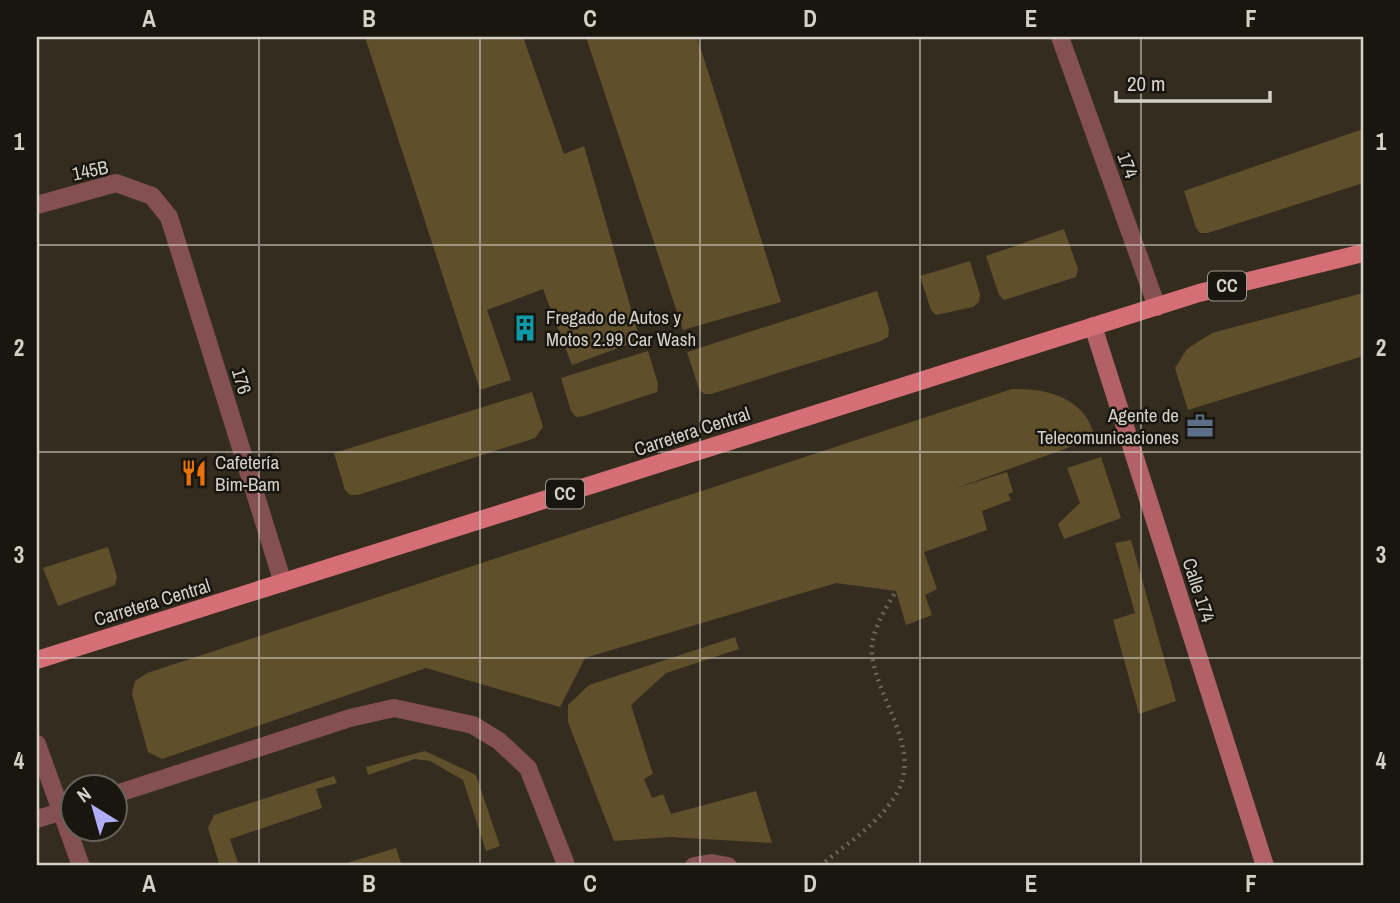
<svg xmlns="http://www.w3.org/2000/svg" width="1400" height="903" viewBox="0 0 1400 903" font-family="'Archivo Narrow',sans-serif">
  <rect width="100%" height="100%" fill="#342d1f"/>
  <path fill="#604f2b" d="M365 37H523L564 154 584 146 640 340 572 365 543 289 487 310 511 380 480 390Z
    M586 37H697L781 302 683 330Z
    M1363 129V183L1208 233H1200L1196 228 1184 191Z
    M1064 229 1078 269 1076 277 1004 300 999 295 986 256Z
    M970 261 980 295 979 302 973 307 936 315 931 310 920 276Z
    M877 291 889 329 888 337 881 341 711 394H704L699 389 687 352Z
    M1363 293V356L1188 410 1175 368 1187 349 1212 333Z
    M648 351 658 384 657 392 584 416 576 417 571 411 561 378Z
    M1012 389C1048 388 1086 398 1095 438L954 489 1007 472 1013 492 1008 494 1011 500 982 511 987 530 924 552 937 589 925 595 932 615 906 625 896 591 836 583 585 658 560 707 426 668 162 759 148 752 132 694 135 681 147 673Z
    M532 392 543 427 535 438 358 495H350L345 490 334 453Z
    M1101 457 1121 518 1064 539 1058 524 1080 503 1067 468Z
    M1131 540 1176 701 1139 714 1113 620 1135 613 1115 543Z
    M108 547 117 577 115 585 58 606 43 568Z
    M735 637 739 649 666 673 631 705 653 774 644 779 652 798 663 794 671 814 756 791 772 843 670 837 614 841 568 722V705L589 685Z
    M425 751 476 775 500 846 486 851 463 780 430 761 415 759 368 775 366 767Z
    M334 776 337 783 316 789 322 808 230 839 239 866H220L208 828 214 815Z
    M396 848 402 866H348L347 863Z"/>
  <g fill="none" stroke-linecap="round" stroke-linejoin="round">
    <path stroke="#6d675b" stroke-width="4.5" stroke-dasharray="2 5" stroke-linecap="butt" d="M820 866C846 844 880 823 897 793 922 749 877 699 872 655 870 632 885 610 896 591"/>
    <path stroke="#845052" stroke-width="18" d="M1060 37 1157 307
      M116 794 350 718 394 708 473 725 499 741 528 768 565 862
      M60 812 74 807
      M694 866 711 863 728 866"/>
    <path stroke="#845052" stroke-width="18" d="M37 205 116 183 152 196 169 217 283 583
      M37 744 81 866
      M37 819 60 812"/>
    <path stroke="#b26266" stroke-width="18" d="M1093 326 1265 866"/>
    <path stroke="#d66f75" stroke-width="18" d="M37 660 1199 293 1363 253"/>
  </g>
  <path fill="none" stroke="#d5d1c8" stroke-width="2" stroke-opacity="0.55" d="M259 37V866M480 37V866M700 37V866M920 37V866M1141 37V866M37 245H1363M37 452H1363M37 658H1363"/>
  <defs>
    <g id="building-bare" transform="scale(2.1)"><path d="M-4-6H4V6H1V3H-1V6H-4ZM-2.5-4.3h1.7v1.8h-1.7ZM.8-4.3h1.7v1.8H.8ZM-2.5-1h1.7V.8h-1.7ZM.8-1h1.7V.8H.8Z" fill="#0f9aa8" stroke="#19160f" stroke-width="2.5" paint-order="stroke"/></g>
    <g id="office-bare" transform="scale(2.1)"><path d="M-6-3h4V-5.5h4V-3h4V5H-6ZM-1-4.5V-3h2v-1.5ZM-6 0V1H6V0Z" fill="#5c6f8a" stroke="#19160f" stroke-width="2.5" paint-order="stroke"/></g>
    <g id="restaurant-bare" transform="scale(2.1)"><path d="M-5-6h1v4h1v-4h1v4h1v-4h1v5L-1.5 .5V6h-2V.5L-5-1ZM5-6V6H3V1.5H1.5Q1.5-4 5-6Z" fill="#e8710a" stroke="#19160f" stroke-width="2.5" paint-order="stroke"/></g>
  </defs>
  <g fill-rule="evenodd">
    <use href="#building-bare" x="525" y="328"/>
    <use href="#office-bare" x="1200" y="426"/>
    <use href="#restaurant-bare" x="194" y="473"/>
  </g>
  <g text-anchor="middle" stroke-width="5" stroke-linejoin="round" paint-order="stroke">
    <g fill="#19160f" stroke="#9d9990" stroke-width="2">
      <rect x="1208" y="271.5" width="38" height="29" rx="5"/>
      <rect x="546" y="479.5" width="38" height="29" rx="5"/>
    </g>
    <g font-size="18" font-weight="bold" fill="#d5d1c8">
      <text x="1227" y="292">CC</text>
      <text x="565" y="500">CC</text>
    </g>
    <g font-size="19" fill="#d5d1c8" stroke="#19160f">
      <text transform="translate(1128 165) rotate(70)" y="7">174</text>
      <text transform="translate(90 170) rotate(-12)" y="7">145B</text>
      <text transform="translate(242 381) rotate(73)" y="7">176</text>
      <text transform="translate(692 431) rotate(-18)" y="7">Carretera Central</text>
      <text transform="translate(1199 590) rotate(72)" y="7">Calle 174</text>
      <text transform="translate(152 602) rotate(-17)" y="7">Carretera Central</text>
    </g>
    <g font-size="19" fill="#d5d1c8" stroke="#19160f" text-anchor="start">
      <text x="546" y="324">Fregado de Autos y<tspan x="546" dy="22">Motos 2.99 Car Wash</tspan></text>
      <text x="1179" y="422" text-anchor="end">Agente de<tspan x="1179" dy="22">Telecomunicaciones</tspan></text>
      <text x="215" y="469">Cafetería<tspan x="215" dy="22">Bim-Bam</tspan></text>
    </g>
  </g>
  <rect width="1400" height="903" fill="none" stroke="#19160f" stroke-width="77"/>
  <g transform="translate(94 808) rotate(323)"><circle r="33" fill="#19160f" stroke="#646159" stroke-width="2"/>
  <path d="M0-5L12 26L0 18L-12 26Z" fill="#b2adf9"/>
  <text y="-10" font-size="19" font-weight="bold" text-anchor="middle" fill="#d5d1c8">N</text>
  </g>
  <path d="M1116 91v10h154v-10" fill="none" stroke="#d5d1c8" stroke-width="3.5"/>
  <text x="1127" y="91" font-size="21" fill="#d5d1c8" stroke="#19160f" stroke-width="5" paint-order="stroke">20 m</text>
  <rect x="38" y="38" width="1324" height="826" fill="none" stroke="#d5d1c8" stroke-width="2.5"/>
  <g font-size="23" text-anchor="middle" font-weight="bold" fill="#d5d1c8">
    <text x="149" y="27">A</text>
    <text x="369" y="27">B</text>
    <text x="590" y="27">C</text>
    <text x="810" y="27">D</text>
    <text x="1031" y="27">E</text>
    <text x="1251" y="27">F</text>
    <text x="19" y="150">1</text>
    <text x="1381" y="150">1</text>
    <text x="19" y="356">2</text>
    <text x="1381" y="356">2</text>
    <text x="19" y="563">3</text>
    <text x="1381" y="563">3</text>
    <text x="19" y="769">4</text>
    <text x="1381" y="769">4</text>
    <text x="149" y="892">A</text>
    <text x="369" y="892">B</text>
    <text x="590" y="892">C</text>
    <text x="810" y="892">D</text>
    <text x="1031" y="892">E</text>
    <text x="1251" y="892">F</text>
  </g>
</svg>
